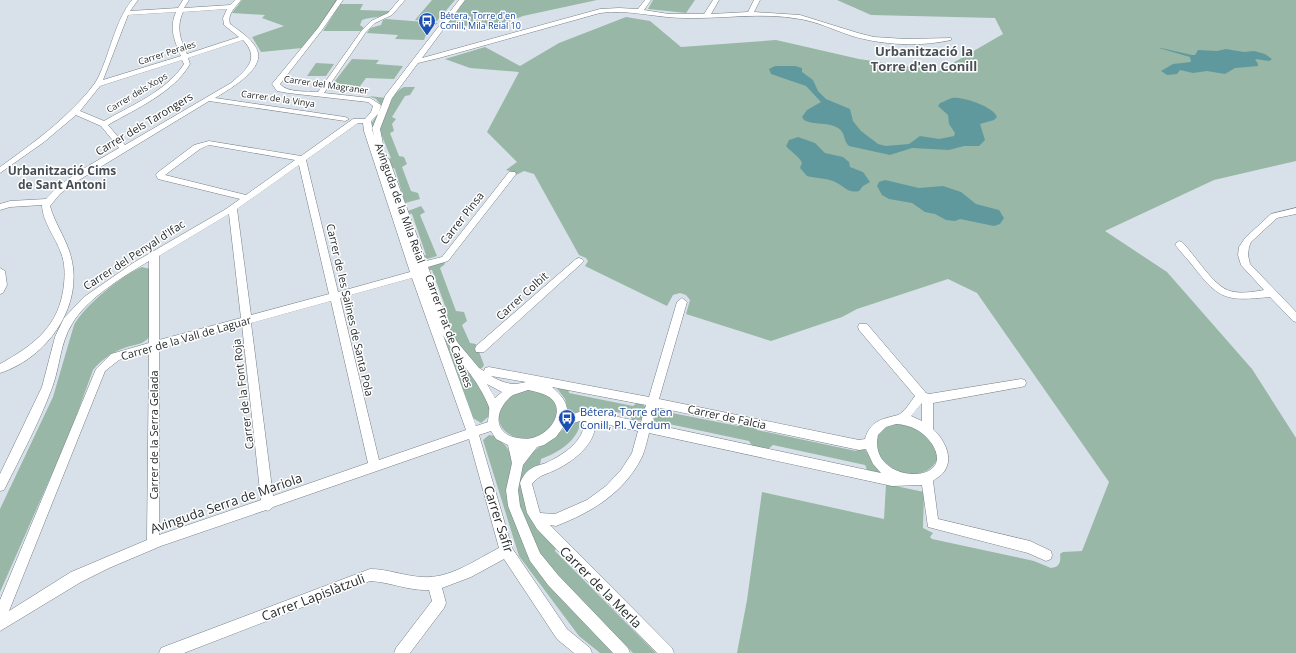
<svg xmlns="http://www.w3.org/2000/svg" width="1296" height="653" viewBox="0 0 1296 653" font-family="'Open Sans',sans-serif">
  <rect width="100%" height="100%" fill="#d8e1e9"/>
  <path fill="#98b7a6" d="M242 0H338L325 20 302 48 261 52 252 37 284 26 262 18 265 15 232 13Z
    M432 0H455L437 21 415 20Z
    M464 0H597L523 16 500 25 472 27 447 22Z
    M653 0H695L686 13 648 9Z
    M837 0H1296V161L1214 180 1105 231 1167 272 1252 369 1296 438V653H737L747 600 762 492 884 519 886 484 924 492 923 528 933 533 930 537 932 539 1034 561 1051 568C1060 567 1061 561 1060 554L1063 552 1082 551 1109 482 977 293 948 279 857 309 842 317 771 341 686 314 690 300 686 295 680 293 673 295 667 306 585 266 588 261 586 258 579 255 534 174 524 171 516 175 514 172 506 170 517 162 487 132 519 72 470 68 445 59 485 47 520 66 559 43 626 17 650 21 681 47 776 40 859 59 939 71 1003 34 995 18 871 15Z
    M340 4H363L360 10 391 11C382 19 373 16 362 20L360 25 364 28 361 31H323Z
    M386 19 438 23 428 30 424 40 395 39 398 35 367 33 370 28 381 25 383 20Z
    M352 59 379 60 376 64 403 66 394 79 366 78 355 93 328 90Z
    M316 63 334 64 326 76H307Z
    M404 87H415L410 95 405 96 392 117 396 119 392 124 394 131 390 133 399 156 404 157 407 164 402 167 411 191 418 193 420 199 405 203 395 169 392 167 389 159 391 158 379 129C385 117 391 92 404 87Z
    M369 96 386 98 373 128 375 138 450 348 472 373 490 401 488 417 481 423 473 418 399 217 370 126 379 111 380 104 376 99Z
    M421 206 425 212 420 215 437 256 427 259 424 256 426 255 412 214 408 213V211Z
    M444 262 445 264 440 268 456 311 464 312 467 321 462 325 470 343 476 344 484 365 482 368H479L455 340 445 316 448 314 432 270H429L428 267Z
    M142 267 150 269V336C143 345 137 344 127 347 114 351 102 359 93 370L70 433 0 592V509L53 397 74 325C84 306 122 275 142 267Z
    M556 387 568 388 569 393 633 406 638 402 643 404 646 408 642 420 633 421 630 415 612 411 609 413 605 411 603 415 582 412 571 413 568 410 565 399Z
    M535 389 551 396 558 410C557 415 556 421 553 425 552 427 549 429 546 431 543 433 539 436 536 437 514 444 489 427 503 405 511 393 521 390 535 389Z
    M660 406 669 407 672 413 738 426 743 422 758 425 757 430 856 451 861 446C867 450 876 467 882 474L868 472 865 465 773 445 767 450 753 447 749 441 669 424 664 429 654 426 653 423 657 408Z
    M581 419 586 425H580C575 443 557 453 541 459L540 465 522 483 557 543 555 551 656 653 665 650 668 653H633L548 566C539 552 517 510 517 493 517 480 521 466 529 456 536 448 545 444 554 437 563 430 568 423 581 419Z
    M898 421 928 432 938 458C925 488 876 472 876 441 876 436 876 431 881 427 885 424 893 423 898 421Z
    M489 435 495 436 506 446 510 453 512 466 507 496 526 552 540 572 617 653H600L579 636 519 556 483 440Z"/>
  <path fill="#60999d" d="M1159 48H1161L1192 55H1195L1198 50 1217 51 1226 49 1244 52 1254 51 1265 54 1272 59 1269 61 1255 59 1258 64V66L1235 68 1225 74 1207 71 1193 73 1180 70 1177 74 1167 75 1161 71 1173 64 1191 62 1190 57Z
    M775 66H795L802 68V72L813 80 818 91 826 99 850 109 853 121 861 131 878 144 886 146 909 144 920 136 939 139 954 136 955 133 949 124 948 115 938 106 940 103C944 102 948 99 952 98 962 96 994 107 997 117L994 120 980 124 985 140 979 146H964L949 150 912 148 890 155 849 146C843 141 846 133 838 128 827 121 814 126 804 120L802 117 807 110 821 102 806 86 771 74 769 69Z
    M798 137 815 143 825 153 843 157 849 162 850 167 863 172 870 182 863 186 859 191C848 194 843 185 833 181 825 178 815 178 807 176L800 168 802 163C799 156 791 152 786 146L789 140Z
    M885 180 919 188 943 186 961 192 976 204 999 210 1004 218 1000 224 994 226 960 219 955 221 946 220 935 214 925 212 912 203 889 199 882 195 877 186 879 182Z"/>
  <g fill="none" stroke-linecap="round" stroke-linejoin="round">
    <g stroke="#767e85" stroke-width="1">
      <path id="minor" d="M132 0H138L130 11 178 8 183 0H189L184 8 230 5 235 0H241C235 8 227 14 230 24 239 31 255 40 258 53 262 71 228 90 215 98L345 117 349 119 345 121 209 101 74 183 60 194 50 206C55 224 67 240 71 257 84 306 47 358 0 373V364C34 345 60 326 64 284 65 274 65 263 61 253 56 238 42 221 42 205L10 207 0 210V204L10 201 46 199C65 177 94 163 119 148L101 126 76 115 44 142 0 173V167C25 149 50 131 71 110 81 100 91 90 98 78 111 51 114 23 132 0ZM227 9 223 18 224 25 239 37 187 54C180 39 176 27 183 12ZM176 12C169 28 174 40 181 56L103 80 128 15ZM243 40C261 59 246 70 231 83L125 145 108 125C137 108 173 93 190 64L188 58ZM182 60 184 64C167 91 130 106 104 121L80 111 100 86Z
        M337 0H343L322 30 280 84C287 93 307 91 318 92L362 30 371 21 388 13 399 0H405L392 15 375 23 366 32 324 93 370 98 381 105 379 112 385 96 459 0H465L422 58 600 9 619 8 638 9 645 0H651L644 10 669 14H704L713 0H719L711 14 748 12 754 0H760L754 12 800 15 858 33 874 37 906 39 951 38V40C920 47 882 45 852 36 834 30 818 22 800 19 761 12 724 19 685 18 656 18 629 9 600 13L439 58 418 63 392 98 380 129 383 144 382 146H377L381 159 385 157 389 159 426 261 442 257 509 172H515L516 174 448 261 428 267 451 332 458 343 479 368 484 371 485 368 489 367 649 397 677 302 682 298 687 302 659 399 859 440 865 439C870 421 882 419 898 415 904 413 911 401 915 396L859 330 858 327 859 324H867L926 393 929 394 1021 379 1025 380 1026 383 1025 386 1021 387 933 403V429C944 439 955 459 943 473 941 476 936 478 933 481L938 519 1030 541 1051 551 1052 555 1051 559 1046 561 1028 553 928 527 922 485 892 486 649 433C647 441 645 450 642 457 624 493 592 512 556 526L550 525 672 648 674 653H657L537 529 527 513 520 483C522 478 525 473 529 470 534 466 540 465 546 463 561 456 582 443 584 425L580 421 564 426 556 437 544 445 537 447 523 465 518 490 520 506 540 553 558 575 628 648 630 653H613L548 585 530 561 508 506 506 490 512 463 508 445 496 439 491 431 479 435 512 548 567 629 590 648 592 653H574L557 639 504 559 471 577 442 588 446 603 444 608 410 653H394L396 648 432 601 429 590C409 591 390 582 370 581L184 653H159L161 648 166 646 370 569C388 569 404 576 422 577 450 579 475 560 499 548L469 439 273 507 268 511 266 510 161 546 109 568 81 582 0 631V600L96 369 111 354 149 343V261C124 276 87 298 72 324 60 343 60 367 52 388 39 423 21 456 4 490L0 491V474L42 387 55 337 64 318 84 297 133 263 226 209 240 199 158 179 156 175 157 173 194 145 209 141 301 156 353 119H365L371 112 373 106 368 102 288 93 277 91 272 84 318 28ZM378 114 372 129 374 136 371 121ZM358 123H363L364 131 410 272 338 292 306 160ZM209 145 295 160 246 195 165 175 200 149ZM299 165 329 294 251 315 237 209ZM229 214 241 318 159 340V256ZM412 278 466 430 379 460 340 298ZM331 301 368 463 273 496 251 323ZM242 325 261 500 159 535V348ZM443 335C457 360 479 380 489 407 490 411 488 418 488 422L476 426ZM149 351 147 540 71 572 9 611 105 371 119 360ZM491 376 526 382C512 386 503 383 491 376ZM487 384 502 392 495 398ZM552 387 646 405 641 422 600 413 582 411 567 416C569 403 561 395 552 387ZM528 390C533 391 538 392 543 394 574 405 547 445 518 438 513 437 508 436 504 432 492 421 502 402 513 395 518 393 523 392 528 390ZM922 403V421L911 416ZM656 407 859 450 866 449 873 464 881 473 652 424ZM595 422 638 431 632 453 621 470 606 486 587 500 555 514 540 513 532 484C538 476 544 475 553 471 571 463 597 445 595 422ZM896 424C911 425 923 431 932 444 959 486 867 485 878 435L886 427Z
        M1296 208V214L1277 218 1251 242 1249 247 1248 255 1250 264 1296 312V322L1293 321 1270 297C1227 301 1220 301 1193 266 1187 258 1180 252 1175 244L1179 241 1182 242C1195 255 1213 286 1230 291 1241 294 1253 292 1264 290L1241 265 1238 255 1239 247 1245 238 1271 214Z
        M579 258 582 259 584 261 582 263 484 352H476L475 349 476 346 576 259Z
        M0 268 5 271 7 285 3 293 0 294Z"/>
    </g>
    <use href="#minor" fill="#fff" fill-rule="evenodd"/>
  </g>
  <defs>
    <g id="bus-pin" transform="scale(0.9)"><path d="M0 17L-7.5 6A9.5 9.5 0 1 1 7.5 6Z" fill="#1a4fb4" stroke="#fff"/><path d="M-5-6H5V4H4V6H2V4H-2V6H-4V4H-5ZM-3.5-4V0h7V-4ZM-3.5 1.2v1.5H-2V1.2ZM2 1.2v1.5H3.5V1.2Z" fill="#fff"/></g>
  </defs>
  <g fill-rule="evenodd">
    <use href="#bus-pin" x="427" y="21"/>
    <use href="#bus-pin" x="567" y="418"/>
  </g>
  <g text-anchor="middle" stroke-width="3" stroke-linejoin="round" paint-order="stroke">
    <g font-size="9" fill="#164399" stroke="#fff" text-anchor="start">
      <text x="440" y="19">Bétera, Torre d'en<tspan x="440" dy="10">Conill, Mila Reial 10</tspan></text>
    </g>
    <g font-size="9" fill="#272b2d" stroke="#fff">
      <text transform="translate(167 53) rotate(-18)" y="3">Carrer Perales</text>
      <text transform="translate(326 85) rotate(8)" y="3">Carrer del Magraner</text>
      <text transform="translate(137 93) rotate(-31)" y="3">Carrer dels Xops</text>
      <text transform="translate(278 99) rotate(8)" y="3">Carrer de la Vinya</text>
    </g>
    <g font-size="11" fill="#272b2d" stroke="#fff">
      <text transform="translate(144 124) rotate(-31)" y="4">Carrer dels Tarongers</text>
      <text transform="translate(400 203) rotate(70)" y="4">Avinguda de la Mila Reial</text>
      <text transform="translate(462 218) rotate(-52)" y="4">Carrer Pinsa</text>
      <text transform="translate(134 255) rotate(-33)" y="4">Carrer del Penyal d'Ifac</text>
      <text transform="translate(522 296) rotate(-42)" y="4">Carrer Colbit</text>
      <text transform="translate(350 310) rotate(77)" y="4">Carrer de les Salines de Santa Pola</text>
      <text transform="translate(449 331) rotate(70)" y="4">Carrer Prat de Cabanes</text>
      <text transform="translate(186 338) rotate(-16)" y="4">Carrer de la Vall de Laguar</text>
      <text transform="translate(243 394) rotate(-97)" y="4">Carrer de la Font Roja</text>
      <text transform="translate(727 417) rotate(12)" y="4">Carrer de Falcia</text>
      <text transform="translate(154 435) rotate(-90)" y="4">Carrer de la Serra Gelada</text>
    </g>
    <g font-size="11" fill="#164399" stroke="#fff" text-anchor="start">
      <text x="580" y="416">Bétera, Torre d'en<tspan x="580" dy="13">Conill, Pl. Verdum</tspan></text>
    </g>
    <g font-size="12" font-weight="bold" fill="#474f55" stroke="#fff">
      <text x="62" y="175">Urbanització Cims<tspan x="62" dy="14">de Sant Antoni</tspan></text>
    </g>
    <g font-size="13" font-weight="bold" fill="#474f55" stroke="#fff">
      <text x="924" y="56">Urbanització la<tspan x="924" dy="15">Torre d'en Conill</tspan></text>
    </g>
    <g font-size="13" fill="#272b2d" stroke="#fff">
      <text transform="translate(226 503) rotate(-19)" y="5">Avinguda Serra de Mariola</text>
      <text transform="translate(499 519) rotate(72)" y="5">Carrer Safir</text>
      <text transform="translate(601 587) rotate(45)" y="5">Carrer de la Merla</text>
      <text transform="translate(313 597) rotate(-21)" y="5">Carrer Lapislàtzuli</text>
    </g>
  </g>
</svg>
